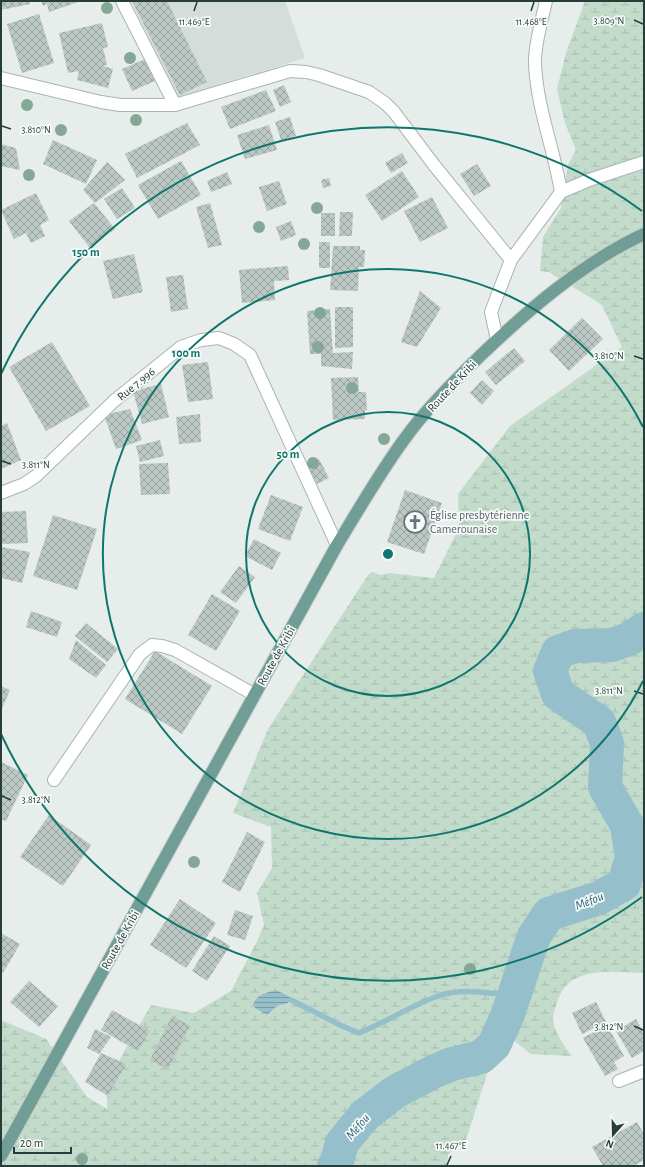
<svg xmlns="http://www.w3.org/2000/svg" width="645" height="1167" viewBox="0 0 645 1167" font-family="'Alegreya Sans',sans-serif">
  <defs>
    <pattern id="wetland-marsh" width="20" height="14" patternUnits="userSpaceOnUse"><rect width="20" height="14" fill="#c2dbcb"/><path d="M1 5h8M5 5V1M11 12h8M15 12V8" fill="none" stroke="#a7bdaf"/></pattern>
    <pattern id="water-rules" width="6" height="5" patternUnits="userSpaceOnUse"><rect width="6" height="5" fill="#95bfcb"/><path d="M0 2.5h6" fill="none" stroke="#7a9ca6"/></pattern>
    <pattern id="building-cross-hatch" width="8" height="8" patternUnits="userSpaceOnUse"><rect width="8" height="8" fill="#bcc8c4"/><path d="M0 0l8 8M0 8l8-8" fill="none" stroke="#99a4a0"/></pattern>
  </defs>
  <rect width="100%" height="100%" fill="#e6edeb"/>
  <path fill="#d4ddda" d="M131 1H285L305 58 178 97Z"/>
  <path fill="url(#wetland-marsh)" d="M585 1H644V973C610 972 566 964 556 1006 555 1009 553 1014 553 1018 553 1030 565 1047 572 1056L531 1054 513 1040 487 1074 466 1140 448 1154 447 1166H1V1020L46 1039 87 1097 107 1109C108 1102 106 1094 108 1088 116 1062 137 1030 151 1005L194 1013 231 991 257 941 264 925 257 893 272 868 271 827 233 813 268 729 368 575 372 572 381 575 389 573 434 578 459 528 458 494 510 426 622 347 602 305 549 272 540 271 543 237 561 208 568 165 576 150 565 123 557 89 566 53Z"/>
  <path fill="url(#water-rules)" d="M276 990 290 997V1001L286 1004 278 1005 267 1015 255 1008 253 1004C258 994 265 993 276 990Z"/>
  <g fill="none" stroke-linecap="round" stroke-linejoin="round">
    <path stroke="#95bfcb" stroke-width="5.5" d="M291 1000 342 1026 359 1033C387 1022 413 1004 441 995 460 989 481 992 500 994"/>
    <path stroke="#95bfcb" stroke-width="34" d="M334 1166 336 1165 342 1143 364 1116 395 1092 435 1071 452 1064 481 1057 494 1045 508 1014 534 936 549 914 599 898 624 884 632 858 627 825 605 787 607 743 599 722 558 694 550 671 558 652 575 646 612 645 629 639 644 629"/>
  </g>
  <path fill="url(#building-cross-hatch)" d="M1 1H29L30 4 1 10Z
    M41 1H81L49 12 47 4 43 6Z
    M132 1H167L207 82 180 95Z
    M39 14 54 63 22 73 7 24Z
    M102 23 108 47 103 48 107 65 103 66 113 69 108 88 77 80 79 71 68 73 59 33Z
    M145 59 155 81 132 91 122 69Z
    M284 85 291 102 280 107 273 90Z
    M266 90 276 111 230 129 221 107Z
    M290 117 296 136 281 140 275 122Z
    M187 123 200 145 137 178 125 154Z
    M269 125 277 150 245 159 237 135Z
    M53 140 97 160 86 184 43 164Z
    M1 144 16 148 20 170 1 166Z
    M402 153 408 163 391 173 385 163Z
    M181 161 201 195 158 219 138 185Z
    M107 162 125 180 95 203 83 190Z
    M477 164 491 186 474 196 460 174Z
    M402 171 419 197 382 221 365 195Z
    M227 172 232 184 211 192 207 181Z
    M329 178 331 186 323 188 321 180Z
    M279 181 287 204 267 211 259 187Z
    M122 188 135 208 117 219 104 199Z
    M36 193 49 220 40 225 45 236 31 243 26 233 14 239 1 210Z
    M432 197 448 228 420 242 404 211Z
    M94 203 115 229 90 248 69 221Z
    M210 203 222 245 208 248 196 207Z
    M340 212H353L352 236H339Z
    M321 213H335V236H321Z
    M291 221 296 235 281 241 276 227Z
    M319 242H330V268H319Z
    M333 246H360V250H365L364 267H359L358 291 330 290Z
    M134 254 143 292 113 299 103 261Z
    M288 266 289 280 274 281 275 300 242 303 239 270Z
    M183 275 188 309 171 312 166 277Z
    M420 291 441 308 417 347 401 342Z
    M335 307H353V347L335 348Z
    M330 309 333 353 353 352 352 369 321 366V354H310L307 311Z
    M582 318 603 339 569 371 549 350Z
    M52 342 90 406 46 431 9 367Z
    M514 348 525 361 496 385 485 372Z
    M208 362 213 399 188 402 182 365Z
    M358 377 359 392H366L367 410H365V419L333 420 331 378Z
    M482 380 494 391 482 405 470 393Z
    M161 384 169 417 142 424 133 391Z
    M130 409 142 440 116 449 104 415Z
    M200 414 201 442 179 444 176 417Z
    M7 423 21 460 1 469V426Z
    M160 440 164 456 140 462 136 446Z
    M319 459 329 478 317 484 307 465Z
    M168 463 170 494 141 495 139 464Z
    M405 490 442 503 424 554 387 542Z
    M271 495 303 507 290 541 258 529Z
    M26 511 28 543 1 544V512Z
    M53 515 97 529 77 590 33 576Z
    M254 539 281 553 272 570 245 556Z
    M1 547 30 552 22 583 1 578Z
    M239 566 255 577 236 603 220 592Z
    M212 594 240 611 216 651 188 635Z
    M31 611 62 622 57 637 26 627Z
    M86 623 118 649 107 662 75 636Z
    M76 640 106 665 96 678 69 659Z
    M155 651 212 686 182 734 125 699Z
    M1 686 10 690 1 711Z
    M1 762 28 775 6 821 1 819Z
    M49 815 91 845 63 886 20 857Z
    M247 832 265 842 240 892 222 882Z
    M180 899 216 923 186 968 150 945Z
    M235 910 253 916 245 940 227 935Z
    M1 933 20 944 3 973 1 971Z
    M214 936 230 946 207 981 192 971Z
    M29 981 58 1006 39 1027 10 1002Z
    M596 1002 606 1022 582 1034 572 1013Z
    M112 1010 150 1031 138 1051 101 1030Z
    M172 1016 190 1026 168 1069 150 1060Z
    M636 1019 644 1033V1051L632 1058 616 1031Z
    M607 1025 624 1056 614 1062 618 1069 605 1076 583 1038Z
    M95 1029 111 1037 99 1054 87 1048Z
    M101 1053 126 1064 108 1096 85 1082Z
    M637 1122 644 1134V1160L633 1166H603L592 1147Z"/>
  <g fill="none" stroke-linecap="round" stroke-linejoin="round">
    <g stroke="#a9b5b2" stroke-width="14">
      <path id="street" d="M122 1 175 105
        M546 1C542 19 534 47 535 64 537 108 554 149 561 192
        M1 78 101 102 120 105H175L290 71 306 72 319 75 369 92 385 103 394 112 434 165 511 260
        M497 340 491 312 511 260 561 192 589 180 644 162
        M1 493 24 484 36 476 114 401 181 347 201 340 219 338 234 344 250 355 337 545
        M54 780 140 654 152 645 162 646 175 650 255 695
        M619 1081 644 1071"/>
    </g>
    <g stroke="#c3c9c8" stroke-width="14">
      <path id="primary" d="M1 1156 337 545C359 509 380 472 406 437 427 408 453 382 479 357 528 310 582 263 644 234"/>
    </g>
    <use href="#street" stroke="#fff" stroke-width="12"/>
    <use href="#primary" stroke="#709d95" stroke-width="12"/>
  </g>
  <g fill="#85a896">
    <circle cx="107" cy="8" r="6"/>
    <circle cx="130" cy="58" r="6"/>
    <circle cx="27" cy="105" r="6"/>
    <circle cx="136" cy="120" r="6"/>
    <circle cx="61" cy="130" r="6"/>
    <circle cx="29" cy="175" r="6"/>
    <circle cx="317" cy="208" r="6"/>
    <circle cx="259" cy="227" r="6"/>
    <circle cx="304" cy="244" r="6"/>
    <circle cx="320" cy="313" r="6"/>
    <circle cx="318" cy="347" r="6"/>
    <circle cx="352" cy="388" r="6"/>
    <circle cx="384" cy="439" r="6"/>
    <circle cx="313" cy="463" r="6"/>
    <circle cx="194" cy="862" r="6"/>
    <circle cx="470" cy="969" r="6"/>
    <circle cx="82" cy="1159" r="6"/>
  </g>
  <path fill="none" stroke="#273d39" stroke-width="1.5" d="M194 11 197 2M531 11 534 2M634 20 643 24M2 126 11 129M634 356 643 359M2 461 11 464M634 691 643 694M2 796 11 800M634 1026 643 1030M447 1165 451 1156"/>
  <g fill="none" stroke="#0f766e" stroke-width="2">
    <circle cx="388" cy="554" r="142"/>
    <path d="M643 681A285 285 0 1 1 643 427"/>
    <path d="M642 897A427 427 0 0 1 1 734M1 374A427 427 0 0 1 642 211"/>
  </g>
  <defs>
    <g id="church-ring" transform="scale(1.15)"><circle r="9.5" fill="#f6faf8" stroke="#6b7280" stroke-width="1.5"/><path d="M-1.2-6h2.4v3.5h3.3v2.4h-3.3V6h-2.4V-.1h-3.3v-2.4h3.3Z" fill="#6b7280"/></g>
  </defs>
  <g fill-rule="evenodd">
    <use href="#church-ring" x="415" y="522"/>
  </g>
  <g text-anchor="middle" stroke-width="3.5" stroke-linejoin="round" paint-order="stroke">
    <g font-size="12" fill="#273d39" stroke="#f6faf8">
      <text transform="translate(136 384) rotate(-39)" y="4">Rue 7.996</text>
      <text transform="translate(452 386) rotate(-47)" y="4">Route de Kribi</text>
      <text transform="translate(276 656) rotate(-61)" y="4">Route de Kribi</text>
      <text transform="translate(120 940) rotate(-61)" y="4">Route de Kribi</text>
    </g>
    <g font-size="12" fill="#5b616d" stroke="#f6faf8" text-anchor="start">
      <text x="430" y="519">Église presbytérienne<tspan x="430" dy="14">Camerounaise</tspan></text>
    </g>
    <g font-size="13" font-style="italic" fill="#276073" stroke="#f6faf8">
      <text transform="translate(589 900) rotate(-21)" y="5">Méfou</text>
      <text transform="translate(357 1126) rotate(-49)" y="5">Méfou</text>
    </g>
  </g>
  <g font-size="10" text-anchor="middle" fill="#273d39" stroke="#f6faf8" stroke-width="3.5" stroke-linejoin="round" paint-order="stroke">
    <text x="609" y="24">3.809°N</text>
    <text x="194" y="25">11.469°E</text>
    <text x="531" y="25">11.468°E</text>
    <text x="36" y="133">3.810°N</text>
    <text x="609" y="359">3.810°N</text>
    <text x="36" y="468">3.811°N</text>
    <text x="609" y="694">3.811°N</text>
    <text x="36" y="803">3.812°N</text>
    <text x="609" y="1030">3.812°N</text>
    <text x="451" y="1149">11.467°E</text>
  </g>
  <circle cx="388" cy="554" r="6" fill="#0f766e" stroke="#f6faf8" stroke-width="2"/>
  <g font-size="12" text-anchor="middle" font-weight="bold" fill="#0f766e" stroke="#f6faf8" stroke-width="3.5" stroke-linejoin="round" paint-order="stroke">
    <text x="86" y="256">150 m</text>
    <text x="186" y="357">100 m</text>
    <text x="288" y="458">50 m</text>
  </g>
  <rect width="645" height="1167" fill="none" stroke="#273d39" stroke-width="4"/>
  <g transform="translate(613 1135) rotate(200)" stroke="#f6faf8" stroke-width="3" paint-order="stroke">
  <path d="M0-3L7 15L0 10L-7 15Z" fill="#273d39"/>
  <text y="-6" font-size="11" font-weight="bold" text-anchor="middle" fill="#273d39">N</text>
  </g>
  <path d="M14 1147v6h57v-6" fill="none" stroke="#273d39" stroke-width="2"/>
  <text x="20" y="1147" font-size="12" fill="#273d39" stroke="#f6faf8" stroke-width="3" paint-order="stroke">20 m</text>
</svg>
